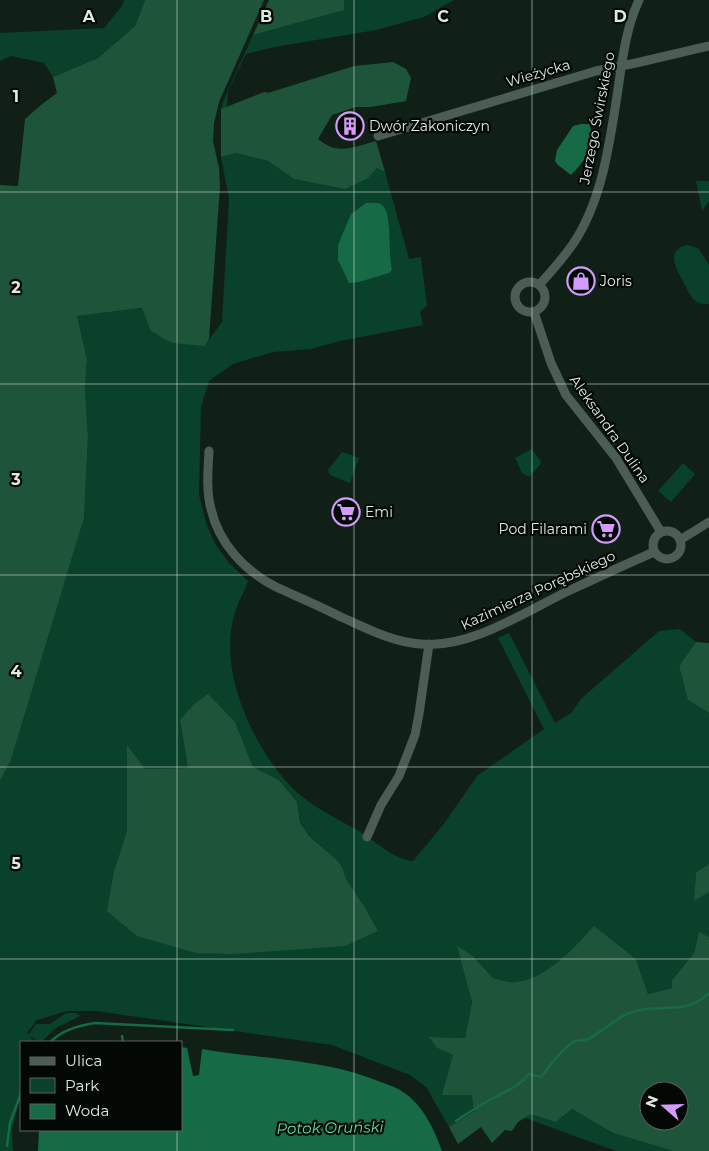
<svg xmlns="http://www.w3.org/2000/svg" width="709" height="1151" viewBox="0 0 709 1151" font-family="Montserrat,sans-serif">
  <rect width="100%" height="100%" fill="#102017"/>
  <path fill="#09412a" fill-rule="evenodd" d="M124 0H145L135 26 98 58 53 77 44 63 11 56 0 61V33L104 28 122 6Z
    M344 0H454L424 17 376 30 274 47 246 54 228 91 227 106 221 109 224 99 253 35 343 10Z
    M236 153 268 161 294 179 345 188 367 178 377 168 385 172 409 259 421 257 427 306 420 312 423 325 340 341 311 349 273 352 233 364 209 381 201 407 199 495 207 526 216 545 229 563 248 581C244 593 237 604 234 616 217 673 257 757 299 794 317 809 337 819 357 830 375 840 392 859 413 861L443 825 477 776 544 729 498 638 509 633 555 723 571 713 582 698 659 631 680 629 696 642 679 666 688 700 709 713V864L696 872 695 900 709 892V937L699 933 694 953 672 980V988L648 994 636 959 594 927C575 947 546 979 516 982 509 983 500 980 493 978L472 955 458 947 472 1002 465 1038 430 1037 437 1048 453 1055 472 1095 473 1107 476 1110 449 1127 426 1087 410 1075 332 1045 96 1011H67L37 1020 27 1033 29 1034 36 1024H50L66 1013H77L80 1016 56 1028 41 1042H39L30 1036 35 1042H21V1095L12 1130 13 1151H0V781L11 760 84 518 88 436 85 388 87 359 77 316 143 308 205 345 222 322 229 199 221 157ZM385 207C390 228 387 250 392 270L359 282ZM180 720 235 722 253 767 279 780 297 802 300 821 309 836 338 861 343 869 346 879 366 909 378 931 114 871 127 831V746L145 770 188 768Z
    M696 181H709V201L702 211Z
    M687 245 698 248 709 265V304C704 305 699 304 694 300 690 296 687 289 684 283 677 270 664 251 687 245Z
    M532 449 541 462 540 465 529 477 522 473 515 458Z
    M342 452 359 458 350 483 330 475 328 470Z
    M683 463 695 474 671 502 658 491Z
    M572 1109 613 1133 673 1151H616L525 1118 531 1113 556 1122Z"/>
  <path fill="#1e543a" fill-rule="evenodd" d="M145 0H264L219 102 214 123 213 141 219 168 220 187 209 339 205 346 172 343 151 331 142 308 77 316 87 359 85 388 88 436 84 518 11 760 0 781V185L18 186 25 119 41 105 57 93 53 77 98 58 135 26Z
    M269 0H344V10L253 35Z
    M393 62 406 69 411 78 406 101 371 107H356L332 115 318 139C338 156 353 147 376 141L385 172 377 168 368 178 345 189 294 179 268 161 236 153 221 157V109L264 92 268 93 354 66Z
    M696 642 709 643V713L688 700 679 666Z
    M208 694 235 722 253 767 279 780 297 802 300 822 309 836 338 861 343 869 346 879 366 909 378 931 345 946 233 954 196 953 137 936 107 911 114 871 127 831V745L145 769 188 768 180 720 193 705Z
    M709 864V892L694 901 696 872Z
    M594 926 636 959 648 994 672 988V980L694 953 699 932 709 937V1151H673L613 1133 572 1109 556 1122 531 1114 518 1122 512 1131 505 1130 492 1143 481 1127 458 1144 449 1127 476 1110 473 1107 472 1095H442L453 1055 437 1048 429 1037 465 1038 472 1002 457 946 472 955 493 978C500 980 509 983 516 982 546 979 575 947 594 926ZM649 1091H679V1121H649Z"/>
  <path fill="#176a46" d="M581 124H589C598 144 585 161 571 175L558 165 555 161 557 150 573 126Z
    M366 203C372 203 380 201 384 207 392 217 388 255 392 270L389 273 359 282 349 283 338 260V245L351 214Z
    M181 1047 187 1048 193 1076 199 1075 202 1049C259 1059 325 1059 378 1081 386 1084 396 1087 403 1092 423 1105 434 1129 442 1151H38L39 1130H181Z"/>
  <g fill="none" stroke-linecap="round" stroke-linejoin="round">
    <path stroke="#176a46" stroke-width="2.5" d="M122 1036 123 1042
      M50 1042C63 1030 77 1026 95 1023L233 1030
      M456 1121C466 1114 476 1108 486 1102 501 1093 518 1088 529 1074L541 1077C551 1065 561 1049 575 1041 580 1039 586 1041 590 1038 606 1029 621 1013 640 1010 666 1005 688 1014 709 993
      M7 1146 10 1123 21 1093"/>
    <path stroke="#4c5e53" stroke-width="9" d="M378 136 596 71 636 63 709 46
      M515 297a15 15 0 1 1 30 0a15 15 0 1 1-30 0Z
      M539 285C551 272 563 258 573 244 602 201 609 146 617 96 622 63 625 30 639 0
      M534 312 551 363 566 395 616 458 661 532
      M209 451C208 470 206 490 211 509 219 544 245 571 276 587 298 597 320 606 341 617 366 628 392 642 420 644 468 649 522 614 564 593 594 579 624 565 654 552
      M653 545a14 14 0 1 1 28 0a14 14 0 1 1-28 0Z
      M680 540 709 522
      M367 837 381 805 399 776 415 735 419 714 429 644"/>
  </g>
  <path fill="none" stroke="#dfeae3" stroke-width="1" stroke-opacity="0.55" d="M177 0V1042M354 0V1151M532 0V1151M0 192H709M0 384H709M0 575H709M0 767H709M0 959H709M177 1130V1151"/>
  <defs>
    <g id="building-ring" transform="scale(1.4375)"><circle r="9.5" fill="#030805" stroke="#d39cfc" stroke-width="1.5"/><path d="M-4-6H4V6H1V3H-1V6H-4ZM-2.5-4.3h1.7v1.8h-1.7ZM.8-4.3h1.7v1.8H.8ZM-2.5-1h1.7V.8h-1.7ZM.8-1h1.7V.8H.8Z" fill="#d39cfc"/></g>
    <g id="shop-ring" transform="scale(1.4375)"><circle r="9.5" fill="#030805" stroke="#d39cfc" stroke-width="1.5"/><path d="M-5-2.5h2.3a2.7 3.5 0 0 1 5.4 0H5L5.5 6h-11ZM-1.5-2.5h3a1.5 2.3 0 0 0-3 0Z" fill="#d39cfc"/></g>
    <g id="supermarket-ring" transform="scale(1.4375)"><circle r="9.5" fill="#030805" stroke="#d39cfc" stroke-width="1.5"/><path d="M-6-5.5h2.5l.6 2H6L4.5 2H-2.5L-4.4-4H-6ZM-1.5 3.2a1.3 1.3 0 1 0 .1 0ZM3 3.2a1.3 1.3 0 1 0 .1 0Z" fill="#d39cfc"/></g>
  </defs>
  <g fill-rule="evenodd">
    <use href="#building-ring" x="350" y="126"/>
    <use href="#shop-ring" x="581" y="281"/>
    <use href="#supermarket-ring" x="346" y="512"/>
    <use href="#supermarket-ring" x="606" y="529"/>
  </g>
  <g text-anchor="middle" stroke-width="4.5" stroke-linejoin="round" paint-order="stroke">
    <g font-size="14" fill="#dfeae3" stroke="#030805">
      <text transform="translate(538 73) rotate(-16)" y="5">Wieżycka</text>
      <text transform="translate(597 118) rotate(-79)" y="5">Jerzego Świrskiego</text>
      <text transform="translate(610 429) rotate(55)" y="5">Aleksandra Dulina</text>
      <text transform="translate(538 590) rotate(-25)" y="5">Kazimierza Porębskiego</text>
    </g>
    <g font-size="14" fill="#dfeae3" stroke="#030805" text-anchor="start">
      <text x="369" y="131">Dwór Zakoniczyn</text>
      <text x="600" y="286">Joris</text>
      <text x="365" y="517">Emi</text>
      <text x="587" y="534" text-anchor="end">Pod Filarami</text>
    </g>
    <g font-size="15" font-style="italic" fill="#59e1a1" stroke="#030805">
      <text transform="translate(330 1128) rotate(-1)" y="5">Potok Oruński</text>
    </g>
  </g>
  <g font-size="16" text-anchor="middle" font-weight="bold" fill="#dfeae3" stroke="#030805" stroke-width="4.5" stroke-linejoin="round" paint-order="stroke">
    <text x="89" y="22">A</text>
    <text x="266" y="22">B</text>
    <text x="443" y="22">C</text>
    <text x="620" y="22">D</text>
    <text x="16" y="102">1</text>
    <text x="16" y="293">2</text>
    <text x="16" y="485">3</text>
    <text x="16" y="677">4</text>
    <text x="16" y="869">5</text>
  </g>
  <rect x="20" y="1041" width="162" height="90" fill="#030805" stroke="#5b625e"/>
  <rect x="30" y="1057" width="25" height="8" fill="#4c5e53" stroke="#5b625e"/>
  <text x="65" y="1066" font-size="15" fill="#dfeae3">Ulica</text>
  <rect x="30" y="1078" width="25" height="15" fill="#09412a" stroke="#5b625e"/>
  <text x="65" y="1091" font-size="15" fill="#dfeae3">Park</text>
  <rect x="30" y="1104" width="25" height="15" fill="#176a46" stroke="#5b625e"/>
  <text x="65" y="1116" font-size="15" fill="#dfeae3">Woda</text>
  <g transform="translate(664 1106) rotate(290)"><circle r="24" fill="#030805" stroke="#5b625e"/>
  <path d="M0-4L9 19L0 12L-9 19Z" fill="#d39cfc"/>
  <text y="-8" font-size="14" font-weight="bold" text-anchor="middle" fill="#dfeae3">N</text>
  </g>
</svg>
